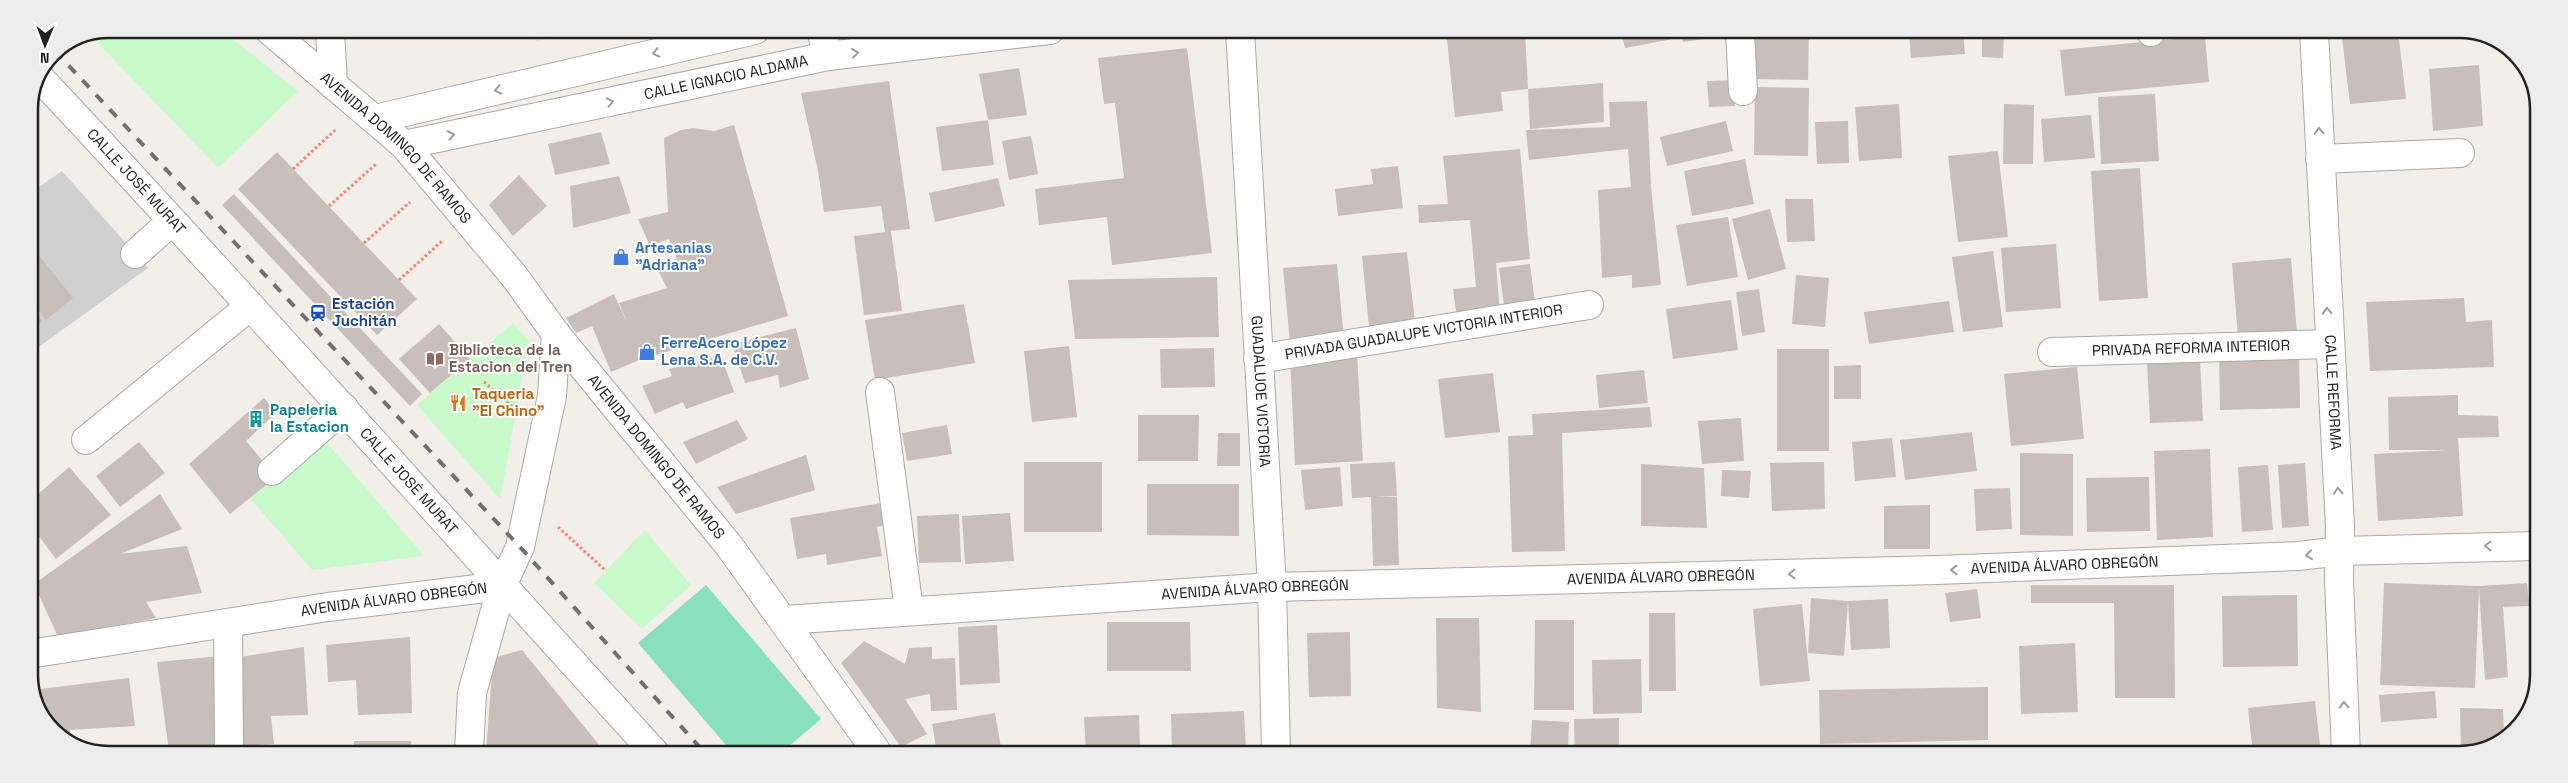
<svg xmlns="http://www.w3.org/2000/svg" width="2568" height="783" viewBox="0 0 2568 783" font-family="'Space Grotesk',sans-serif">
  <rect width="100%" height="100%" fill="#f2efe9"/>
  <path fill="#d0d0d0" d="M62 171 148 268 29 354V194Z"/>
  <path fill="#c8facc" d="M108 29H220L298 91 218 168 91 36Z
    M395 29H443L399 38Z
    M513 323 529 341 500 499 417 405Z
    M323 438 424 556 312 570 250 498Z
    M645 530 691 585 642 629 594 583Z"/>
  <path fill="#88e0be" d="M706 585 821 719 782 752H732L638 643Z"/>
  <path fill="#e2e2e2" d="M533 29H593L536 41Z"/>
  <path fill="#c7bfb8" d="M1446 30H1525L1528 89 1603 83 1604 122 1530 129 1528 89 1501 92 1503 111 1455 117Z
    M1621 31H1672L1673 39 1625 48Z
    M1681 31H1732L1733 35 1683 42Z
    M1752 31H1809L1808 80 1751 79Z
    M1909 31H1963L1965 54 1911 58Z
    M1982 31H2004L2003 58 1982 57Z
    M2398 31 2406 99 2350 104 2342 37Z
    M2205 36 2209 82 2065 96 2060 50Z
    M1187 48 1212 253 1112 265 1107 217 1039 225 1035 189 1124 178 1115 103 1104 104 1098 58Z
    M2479 65 2483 126 2433 131 2429 69Z
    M1019 68 1027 115 988 120 994 165 942 171 936 127 988 120 979 74Z
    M1733 80 1735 106 1709 107 1707 81Z
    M889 81 910 229 891 231 902 311 864 315 854 236 885 232 881 206 824 212 818 171 801 93Z
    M1755 87 1809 88 1808 156 1754 155Z
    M2155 94 2159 161 2101 164 2098 97Z
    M1647 101 1651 186 1661 285 1632 288V275L1602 278 1598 190 1631 187 1628 149 1529 160 1526 130 1610 127 1609 102Z
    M1899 104 1902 158 1859 161 1855 107Z
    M2004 104 2034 105 2033 164H2003Z
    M2091 115 2095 158 2044 162 2041 119Z
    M1726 121 1733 151 1667 166 1660 137Z
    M1848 121 1849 163 1817 164 1815 122Z
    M734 125 788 316 642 359 611 372 592 326 576 333 566 318 614 294 628 325 619 303 667 288 656 266 677 259 669 239 650 246 638 219 668 212 664 138 681 130 693 128 714 131Z
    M601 132 610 164 555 175 548 144Z
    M1031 136 1038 174 1009 180 1002 141Z
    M1520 149 1530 259 1496 263 1500 315 1457 319 1453 289 1476 287 1470 220 1419 223 1418 205 1448 204 1443 156Z
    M1998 151 2008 237 1958 242 1948 156Z
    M277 152 417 299 377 335 238 189Z
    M1745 159 1754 204 1692 216 1684 171Z
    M1398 166 1403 208 1338 216 1335 189 1373 184 1371 169Z
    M2140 168 2148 298 2099 301 2091 171Z
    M519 175 547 206 513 236 489 205Z
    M619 176 631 213 573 228 570 186Z
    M998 178 1005 206 935 222 929 193Z
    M234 194 422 394 410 406 222 205Z
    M1785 199H1813L1815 241 1787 242Z
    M1770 209 1786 269 1748 280 1732 219Z
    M1728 217 1738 277 1687 286 1676 225Z
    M29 243 73 298 46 320 29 297Z
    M2056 244 2061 308 2006 312 2001 248Z
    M1993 251 2003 327 1963 332 1952 257Z
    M1407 252 1415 322 1369 327 1362 256Z
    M2291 258 2297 333 2238 337 2232 263Z
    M1337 264 1344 339 1290 343 1283 268Z
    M1530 264 1535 303 1504 306 1499 268Z
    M1796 275 1829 278 1825 327 1792 324Z
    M1217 277 1219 337 1075 339 1068 280Z
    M1759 289 1765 332 1742 336 1736 292Z
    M2464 298 2466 322 2492 320 2494 367 2370 371 2366 302Z
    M1731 300 1738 350 1673 359 1666 309Z
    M1949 301 1954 332 1869 344 1864 312Z
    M29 303 42 321 29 331Z
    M964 304 975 363 875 380 865 320Z
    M439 324 470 359 430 393 399 359Z
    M796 328 809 379 780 388 778 375 745 383 732 344Z
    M1069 346 1077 417 1032 422 1024 351Z
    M1214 348 1215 387 1161 388 1160 349Z
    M1777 349H1829V451H1777Z
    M1357 352 1363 461 1295 465 1290 355Z
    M2299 352 2300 408 2220 410 2219 354Z
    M721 356 734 392 686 409 683 402 655 414 642 386 672 376 669 369Z
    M2200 359 2203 421 2150 423 2147 362Z
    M1861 365V399H1834V366Z
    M2077 367 2084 439 2011 446 2004 374Z
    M1644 370 1648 403 1599 408 1596 375Z
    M1493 373 1500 432 1445 438 1438 379Z
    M2458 395V415L2498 416 2499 437 2458 438 2463 516 2378 521 2374 454 2448 450H2389L2388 397Z
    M264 398 277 412 246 441 276 477 230 514 189 464Z
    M1650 407 1652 427 1562 433 1565 551 1512 552 1508 436 1533 435 1532 414Z
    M1138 415H1199L1198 461H1138Z
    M1741 418 1744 461 1702 464 1698 421Z
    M737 420 748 439 696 464 683 442Z
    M947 425 952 454 907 461 902 433Z
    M1972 432 1977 471 1905 480 1900 440Z
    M1218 433H1240V466H1217Z
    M1892 438 1896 477 1855 481 1852 442Z
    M139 442 165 473 120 507 96 476Z
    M2210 449 2213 537 2157 540 2154 451Z
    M2020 453 2073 454V536L2020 535Z
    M806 455 815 490 736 514 717 487Z
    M1024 462H1102V532H1024Z
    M1395 462 1397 496 1375 497H1397L1399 565 1373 566 1371 497 1352 498 1350 464Z
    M1824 462 1825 509 1772 511 1770 463Z
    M2305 463 2309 526 2282 528 2278 465Z
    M1641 464 1704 468 1707 528 1641 526Z
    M2268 465 2273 530 2242 532 2238 467Z
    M69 467 111 515 56 559 29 523V502Z
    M1340 467 1343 506 1305 510 1301 470Z
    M1722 470 1751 471 1749 498 1721 496Z
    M2149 477 2150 531 2087 532 2086 478Z
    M1147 484H1239V536L1147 535Z
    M2010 488 2012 529 1976 531 1974 489Z
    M160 494 182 529 120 554 187 546 202 593 146 602 156 618 58 637 34 584Z
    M888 502 891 524 877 527 882 556 827 565 826 554 797 559 790 518Z
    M1930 505V549H1884V506Z
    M1010 513 1014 561 965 564 962 516Z
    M959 514 961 562 919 563 917 516Z
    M2384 583 2479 586 2527 583 2529 606 2503 607 2508 677 2485 680 2479 588 2475 688 2380 685Z
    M2031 585H2174L2175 698H2115L2114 603H2031Z
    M1977 589 1981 618 1950 622 1945 593Z
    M2297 595 2298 666 2223 667 2222 596Z
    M1811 598 1848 601 1844 656 1808 653Z
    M1888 599 1890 648 1851 650 1848 601Z
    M1802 604 1810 681 1760 686 1753 609Z
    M1649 613H1675L1676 691H1649Z
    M1436 618H1479L1481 712 1437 708Z
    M1535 620H1574V710H1534Z
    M1107 622H1190L1191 671H1107Z
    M997 625 1000 683 960 685 958 627Z
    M1350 632 1351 696 1309 697 1307 633Z
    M410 637 412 713 358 715 356 680 328 682 326 645Z
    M864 641 905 664 909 648 932 647V659L955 658 957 710 931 711 930 694 905 699 927 734 901 747 841 663Z
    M2075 643 2078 712 2021 714 2019 646Z
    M304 647 308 715 271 716 274 744 239 746 233 658Z
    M522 650 604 751 602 752H486L493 658Z
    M221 656 227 752H169L157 662Z
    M1641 659 1642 713 1593 714 1592 660Z
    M129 678 135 726 70 730 71 738 67 739 48 727 33 690Z
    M1988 687V740L1820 744 1819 690Z
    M2435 691 2437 718 2381 722 2379 695Z
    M2315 701 2321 754H2253L2248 708Z
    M2460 708 2503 709 2504 739 2461 752Z
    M1244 711 1246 753H1172L1171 714Z
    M995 713 1002 753 937 752 932 724Z
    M1139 715 1140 753H1086L1084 717Z
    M1619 718V753H1575L1574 719Z
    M1532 720 1569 722 1568 753H1530Z
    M354 741H411L412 752H354Z
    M2444 749V754H2376V753Z"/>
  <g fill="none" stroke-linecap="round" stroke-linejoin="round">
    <g stroke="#a9a9a9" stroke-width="30">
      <g id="minor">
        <path id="s1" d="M268 29 404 145 514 276 556 334 730 547 877 752"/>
        <path d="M330 29 333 85"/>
        <path d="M821 30 828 56"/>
        <path id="s2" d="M1240 30 1272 587 1276 753"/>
        <path d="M1740 31 1743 91"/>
        <path id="s3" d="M2314 31 2340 526 2339 581 2346 754"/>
        <path d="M2151 32V31"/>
        <path id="s4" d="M41 79C249 300 449 528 654 752"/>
        <path d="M375 119 755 30"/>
        <path id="s5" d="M404 145 828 56 1050 30"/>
        <path d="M2320 159 2460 153"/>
        <path d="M135 254 172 221"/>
        <path id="s6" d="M2052 352 2329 344"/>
        <path id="s7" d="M1258 359 1589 305"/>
        <path d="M880 392 909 610"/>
        <path d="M86 440 250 306"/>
        <path d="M272 471 344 408"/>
        <path id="s8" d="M784 620 1272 587 1938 570 2298 556 2341 551 2537 546"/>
        <path d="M228 623 229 752"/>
        <path id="s9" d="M29 654 328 607 502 586"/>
        <path d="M469 752 472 693 502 586 520 547 552 396 556 334"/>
      </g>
    </g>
    <path stroke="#fa8072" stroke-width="3" stroke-dasharray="2.5 2.5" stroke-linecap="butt" d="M293 169 335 130
      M329 206 376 164
      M364 243 410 202
      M399 280 442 241
      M484 382 515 409
      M558 527 606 571"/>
    <use href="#minor" stroke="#fff" stroke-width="28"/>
    <path stroke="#707070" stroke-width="4" stroke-dasharray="10 10" stroke-linecap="butt" d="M55 51 520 547 704 752"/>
  </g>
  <defs><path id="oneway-chevron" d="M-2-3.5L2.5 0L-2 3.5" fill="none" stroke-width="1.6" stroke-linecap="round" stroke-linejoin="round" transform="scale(1.25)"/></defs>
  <g stroke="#9c9c9c">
    <use href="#oneway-chevron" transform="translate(656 53) rotate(167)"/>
    <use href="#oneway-chevron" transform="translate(855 53) rotate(-7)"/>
    <use href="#oneway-chevron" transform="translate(498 90) rotate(167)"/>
    <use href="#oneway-chevron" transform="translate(610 102) rotate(-12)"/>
    <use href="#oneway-chevron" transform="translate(2319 131) rotate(-93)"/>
    <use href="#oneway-chevron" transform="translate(451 135) rotate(-12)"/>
    <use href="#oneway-chevron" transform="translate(2327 311) rotate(-93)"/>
    <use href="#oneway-chevron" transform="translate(2338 491) rotate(-93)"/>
    <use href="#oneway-chevron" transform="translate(2488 546) rotate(179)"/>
    <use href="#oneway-chevron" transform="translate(2309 555) rotate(173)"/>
    <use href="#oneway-chevron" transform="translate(1954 570) rotate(178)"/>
    <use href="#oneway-chevron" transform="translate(1792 574) rotate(179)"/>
    <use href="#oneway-chevron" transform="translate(2344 705) rotate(-92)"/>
  </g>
  <defs>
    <g id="shop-bare" transform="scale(1.35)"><path d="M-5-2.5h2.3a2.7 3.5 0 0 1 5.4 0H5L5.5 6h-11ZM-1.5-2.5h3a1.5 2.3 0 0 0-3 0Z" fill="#3f7fe0" stroke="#fff" stroke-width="2.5" paint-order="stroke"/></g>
    <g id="station-bare" transform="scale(1.35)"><path d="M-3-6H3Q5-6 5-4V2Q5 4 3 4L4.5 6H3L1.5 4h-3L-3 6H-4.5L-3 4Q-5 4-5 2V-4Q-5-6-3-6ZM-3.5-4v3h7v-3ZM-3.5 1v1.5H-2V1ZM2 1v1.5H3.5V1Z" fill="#1a4fb4" stroke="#fff" stroke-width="2.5" paint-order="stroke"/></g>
    <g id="library-bare" transform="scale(1.35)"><path d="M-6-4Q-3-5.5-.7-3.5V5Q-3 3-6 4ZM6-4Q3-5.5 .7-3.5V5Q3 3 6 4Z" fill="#8d6e63" stroke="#fff" stroke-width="2.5" paint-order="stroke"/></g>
    <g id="restaurant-bare" transform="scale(1.35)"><path d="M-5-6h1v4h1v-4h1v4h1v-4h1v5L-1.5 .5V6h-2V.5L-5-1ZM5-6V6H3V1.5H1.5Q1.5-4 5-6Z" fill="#e8710a" stroke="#fff" stroke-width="2.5" paint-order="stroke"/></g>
    <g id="building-bare" transform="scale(1.35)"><path d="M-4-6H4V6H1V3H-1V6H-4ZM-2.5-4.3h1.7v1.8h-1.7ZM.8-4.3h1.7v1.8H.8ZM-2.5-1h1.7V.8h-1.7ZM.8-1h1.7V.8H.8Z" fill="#0f9aa8" stroke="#fff" stroke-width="2.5" paint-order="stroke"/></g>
  </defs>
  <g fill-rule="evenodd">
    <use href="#shop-bare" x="621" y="257"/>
    <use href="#station-bare" x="318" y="313"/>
    <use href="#shop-bare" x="647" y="352"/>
    <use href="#library-bare" x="435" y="359"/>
    <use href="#restaurant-bare" x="458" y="403"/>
    <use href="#building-bare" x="256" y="419"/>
  </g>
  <g text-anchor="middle" stroke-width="4" stroke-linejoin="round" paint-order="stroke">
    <g font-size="15" fill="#222" stroke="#fff">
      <text dy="5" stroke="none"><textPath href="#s5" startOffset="329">CALLE IGNACIO ALDAMA</textPath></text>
      <text dy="5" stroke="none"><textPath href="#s1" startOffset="175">AVENIDA DOMINGO DE RAMOS</textPath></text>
      <text dy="5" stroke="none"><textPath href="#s4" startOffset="140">CALLE JOSÉ MURAT</textPath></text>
      <text dy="5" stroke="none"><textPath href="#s7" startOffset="168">PRIVADA GUADALUPE VICTORIA INTERIOR</textPath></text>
      <text dy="5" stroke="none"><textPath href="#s6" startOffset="139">PRIVADA REFORMA INTERIOR</textPath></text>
      <text dy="5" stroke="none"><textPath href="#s2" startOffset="362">GUADALUOE VICTORIA</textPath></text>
      <text dy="5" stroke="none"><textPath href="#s3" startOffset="362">CALLE REFORMA</textPath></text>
      <text dy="5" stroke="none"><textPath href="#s1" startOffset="580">AVENIDA DOMINGO DE RAMOS</textPath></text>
      <text dy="5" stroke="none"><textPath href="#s4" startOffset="545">CALLE JOSÉ MURAT</textPath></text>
      <text dy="5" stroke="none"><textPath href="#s8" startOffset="1282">AVENIDA ÁLVARO OBREGÓN</textPath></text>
      <text dy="5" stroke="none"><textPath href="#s8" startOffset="878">AVENIDA ÁLVARO OBREGÓN</textPath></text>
      <text dy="5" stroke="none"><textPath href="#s8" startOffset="472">AVENIDA ÁLVARO OBREGÓN</textPath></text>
      <text dy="5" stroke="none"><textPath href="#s9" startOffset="369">AVENIDA ÁLVARO OBREGÓN</textPath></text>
    </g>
    <g font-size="15" font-weight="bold" fill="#366cbe" stroke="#fff" text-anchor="start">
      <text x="635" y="253">Artesanias<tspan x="635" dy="17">"Adriana"</tspan></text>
      <text x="661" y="348">FerreAcero López<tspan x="661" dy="17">Lena S.A. de C.V.</tspan></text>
    </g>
    <g font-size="15" font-weight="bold" fill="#164399" stroke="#fff" text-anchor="start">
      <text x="332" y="309">Estación<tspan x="332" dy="17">Juchitán</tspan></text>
    </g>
    <g font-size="15" font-weight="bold" fill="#785e54" stroke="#fff" text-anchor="start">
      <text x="449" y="355">Biblioteca de la<tspan x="449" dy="17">Estacion del Tren</tspan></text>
    </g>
    <g font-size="15" font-weight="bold" fill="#c56008" stroke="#fff" text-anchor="start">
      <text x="472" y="399">Taqueria<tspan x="472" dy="17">"El Chino"</tspan></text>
    </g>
    <g font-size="15" font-weight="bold" fill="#0d838f" stroke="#fff" text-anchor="start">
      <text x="270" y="415">Papeleria<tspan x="270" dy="17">la Estacion</tspan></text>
    </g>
  </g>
  <path d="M0 0H2568V783H0ZM109 38H2459A71 71 0 0 1 2530 109V675A71 71 0 0 1 2459 746H109A71 71 0 0 1 38 675V109A71 71 0 0 1 109 38Z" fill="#ededed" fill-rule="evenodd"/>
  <path fill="none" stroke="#222" stroke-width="2.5" d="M109 38H2459A71 71 0 0 1 2530 109V675A71 71 0 0 1 2459 746H109A71 71 0 0 1 38 675V109A71 71 0 0 1 109 38Z"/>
  <g transform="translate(45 45) rotate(181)" stroke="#ffffff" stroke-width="4" paint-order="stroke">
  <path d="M0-4L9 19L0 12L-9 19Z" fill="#222222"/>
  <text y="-8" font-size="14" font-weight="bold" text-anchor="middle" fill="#222222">N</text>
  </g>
</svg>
